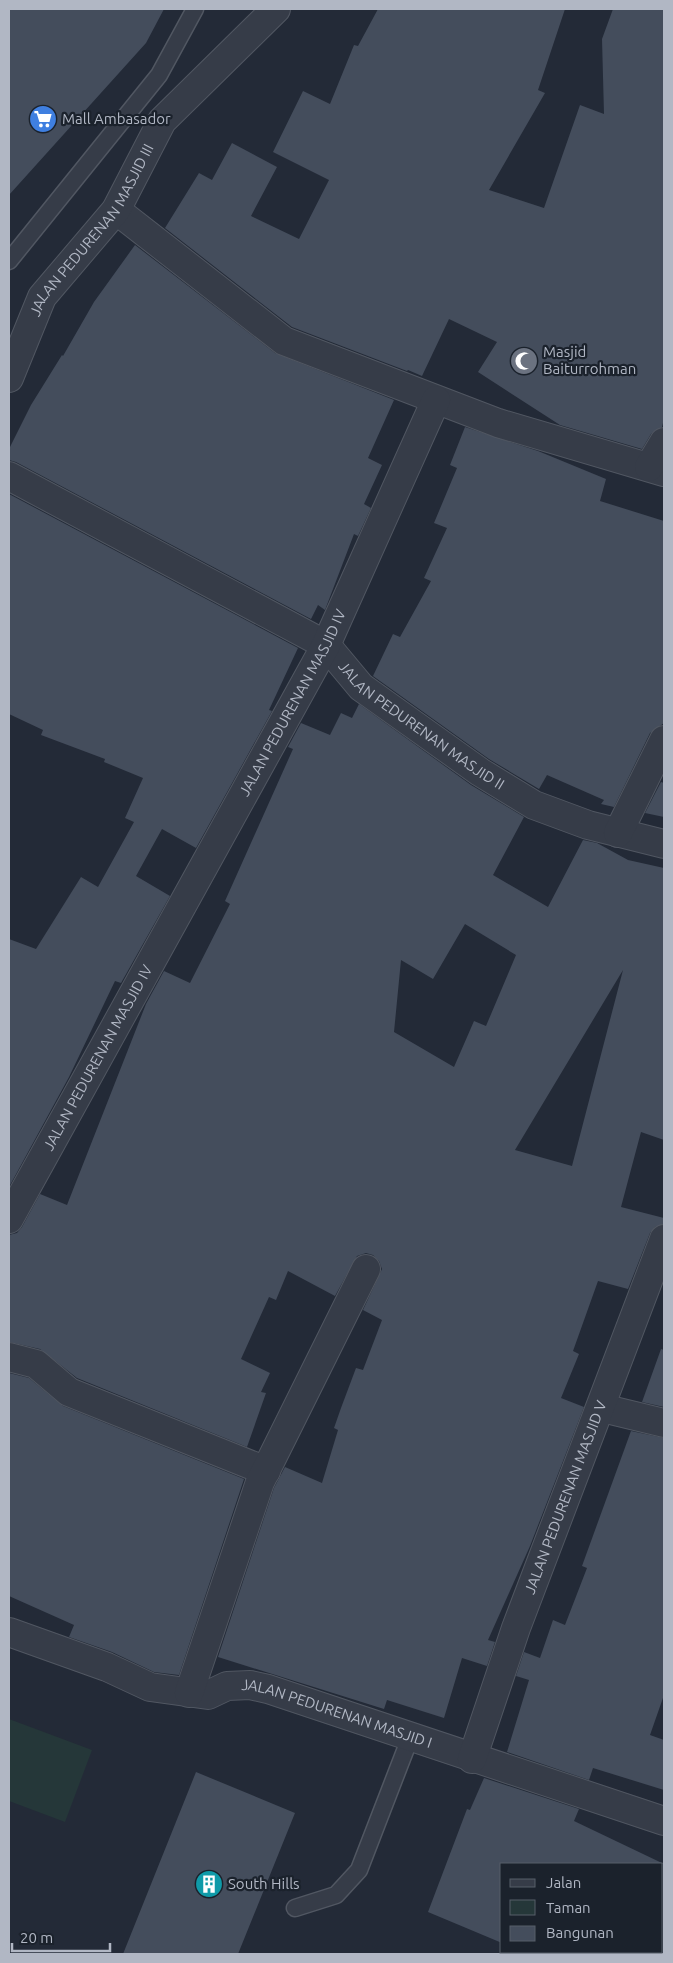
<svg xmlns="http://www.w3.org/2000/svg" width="673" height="1963" viewBox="0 0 673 1963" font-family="Ubuntu,sans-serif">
  <rect width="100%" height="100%" fill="#232a37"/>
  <path fill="#253739" d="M9 1719 92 1750 65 1822 9 1801Z"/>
  <path fill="#444d5c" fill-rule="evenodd" d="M9 9H164L146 43 9 195Z
    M378 9H565L538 90 545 93 489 190 544 208 580 105 604 114 602 39 613 9H664V419L662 427 651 434 642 449 560 425 478 372 497 342 449 319 422 376 408 370 407 371 292 327 165 228 199 173 212 180 232 143 277 167 251 216 299 239 329 180 273 152 303 91 330 104 354 45 358 46Z
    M135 245 275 353 394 400 368 458 382 465 364 504 371 508 358 536 354 534 325 610 318 605 311 619 16 462 9 460V449L31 405 62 355 63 356 94 302Z
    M465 427 538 451 606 479 600 501 664 521V723L650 733 614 807 601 804 604 800 547 775 539 789 489 759 373 676 393 634 400 637 431 581 424 578 447 528 434 523 457 468 450 465Z
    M9 494 298 648 269 710 272 711 196 848 162 829 136 876 170 896 121 983 115 981 69 1077 9 1187V939L36 949 81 877 98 887 134 822 125 818 143 778 104 762 105 759 41 735 43 730 9 714Z
    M359 704 471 785 524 817 493 875 548 907 583 840 597 843 628 860 664 868V1140L641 1132 621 1207 664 1218V1224L655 1227 650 1233 628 1289 598 1281 573 1351 579 1354 561 1398 584 1407 530 1546 488 1640 495 1642 487 1666 462 1658 444 1718 387 1700 384 1709 218 1657 274 1488 285 1467 322 1483 338 1430 334 1428 341 1408 356 1368 363 1370 382 1320 363 1310 382 1269 379 1261 373 1255 366 1253 357 1256 335 1296 288 1271 276 1300 269 1297 241 1359 270 1373 261 1392 266 1393 247 1447 77 1378 40 1349 9 1342V1235L17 1233 22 1227 40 1194 67 1205 146 1004 164 971 190 983 230 904 225 901 293 749 288 747 301 723 330 735 341 713 352 718ZM465 924 516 955 486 1026 474 1021 454 1067 394 1032 401 960 433 979ZM623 970 572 1166 515 1150Z
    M661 782 664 783V817L645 813Z
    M661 1349 664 1350V1407L642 1402Z
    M9 1373 29 1378 63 1406 244 1479 179 1675 154 1672 112 1652 69 1637 74 1625 9 1596Z
    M631 1431 664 1438V1695L650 1735 664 1740V1790L593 1768 589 1780 507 1752 529 1680 516 1676 524 1652 540 1658 553 1620 565 1625 587 1568 582 1566Z
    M196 1772 295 1813 238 1954H123Z
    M484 1778 579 1809 574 1821 664 1864H502V1943L428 1912 467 1809 470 1810Z"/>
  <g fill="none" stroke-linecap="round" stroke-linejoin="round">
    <g stroke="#515762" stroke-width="19">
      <path id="service" d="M9 261 159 75 195 9
        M295 1908 336 1895 359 1870 410 1738"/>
    </g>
    <g stroke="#515762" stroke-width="30">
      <g id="minor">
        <path d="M116 210 284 341 498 423 664 472"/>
        <path id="s1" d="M9 378 42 297 116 210 162 121 276 9"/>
        <path d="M649 467 664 442"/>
        <path id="s2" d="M9 476 326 645 361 687 480 772 534 805 588 825 664 844"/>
        <path d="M618 833 664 740"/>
        <path id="s3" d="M9 1219 326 645 436 400"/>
        <path d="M9 1357 36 1364 69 1392 266 1471"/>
        <path d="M602 1408 664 1423"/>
        <path id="s4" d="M9 1632 107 1667 150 1687 208 1695 227 1686 250 1685 268 1689 664 1821"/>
        <path d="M189 1693 260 1482 366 1269"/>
        <path id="s5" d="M472 1759 516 1628 664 1239"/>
      </g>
    </g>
    <use href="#service" stroke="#363c48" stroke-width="16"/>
    <use href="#minor" stroke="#363c48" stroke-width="28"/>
  </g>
  <defs>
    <g id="supermarket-disc" transform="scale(1.4375)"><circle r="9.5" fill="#3f7fe0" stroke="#1b222c"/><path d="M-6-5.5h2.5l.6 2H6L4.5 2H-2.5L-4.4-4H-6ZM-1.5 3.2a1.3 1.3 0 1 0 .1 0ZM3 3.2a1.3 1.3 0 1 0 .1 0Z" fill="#fff"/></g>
    <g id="mosque-disc" transform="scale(1.4375)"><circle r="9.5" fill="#6b7280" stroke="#1b222c"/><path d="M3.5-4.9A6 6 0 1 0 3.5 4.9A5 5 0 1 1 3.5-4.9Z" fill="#fff"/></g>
    <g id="building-disc" transform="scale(1.4375)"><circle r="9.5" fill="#0f9aa8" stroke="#1b222c"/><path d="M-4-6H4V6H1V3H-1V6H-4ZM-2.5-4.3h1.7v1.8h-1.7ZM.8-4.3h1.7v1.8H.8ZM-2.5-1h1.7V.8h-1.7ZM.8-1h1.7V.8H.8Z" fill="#fff"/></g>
  </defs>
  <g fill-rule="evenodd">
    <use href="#supermarket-disc" x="43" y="119"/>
    <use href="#mosque-disc" x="524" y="361"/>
    <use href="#building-disc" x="209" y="1884"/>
  </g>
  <g text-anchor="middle" stroke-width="4.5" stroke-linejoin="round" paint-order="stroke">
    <g font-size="15" fill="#b1b7c4" stroke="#1b222c" text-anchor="start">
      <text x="62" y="124">Mall Ambasador</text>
      <text x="543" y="357">Masjid<tspan x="543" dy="17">Baiturrohman</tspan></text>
      <text x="228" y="1889">South Hills</text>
    </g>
    <g font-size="15" fill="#b1b7c4" stroke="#1b222c">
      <text dy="5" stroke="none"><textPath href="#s1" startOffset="171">JALAN PEDURENAN MASJID III</textPath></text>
      <text dy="5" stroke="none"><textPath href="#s3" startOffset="589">JALAN PEDURENAN MASJID IV</textPath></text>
      <text dy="5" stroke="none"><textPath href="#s2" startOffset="485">JALAN PEDURENAN MASJID II</textPath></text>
      <text dy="5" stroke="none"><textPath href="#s3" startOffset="184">JALAN PEDURENAN MASJID IV</textPath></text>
      <text dy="5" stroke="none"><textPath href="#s5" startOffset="278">JALAN PEDURENAN MASJID V</textPath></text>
      <text dy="5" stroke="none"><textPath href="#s4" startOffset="345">JALAN PEDURENAN MASJID I</textPath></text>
    </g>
  </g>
  <rect width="673" height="1963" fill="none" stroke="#b1b7c4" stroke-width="20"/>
  <rect x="500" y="1863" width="162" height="90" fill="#1b222c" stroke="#575e69"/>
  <rect x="510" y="1879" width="25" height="8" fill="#363c48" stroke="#575e69"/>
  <text x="546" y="1888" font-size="15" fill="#b1b7c4">Jalan</text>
  <rect x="510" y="1900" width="25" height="15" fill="#253739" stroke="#575e69"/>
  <text x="546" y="1913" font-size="15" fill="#b1b7c4">Taman</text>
  <rect x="510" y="1926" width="25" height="15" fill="#444d5c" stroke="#575e69"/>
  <text x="546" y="1938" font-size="15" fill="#b1b7c4">Bangunan</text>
  <path d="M12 1943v8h98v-8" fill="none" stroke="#b1b7c4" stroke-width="2.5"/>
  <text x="20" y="1943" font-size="15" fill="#b1b7c4" stroke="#1b222c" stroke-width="4" paint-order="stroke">20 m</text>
</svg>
